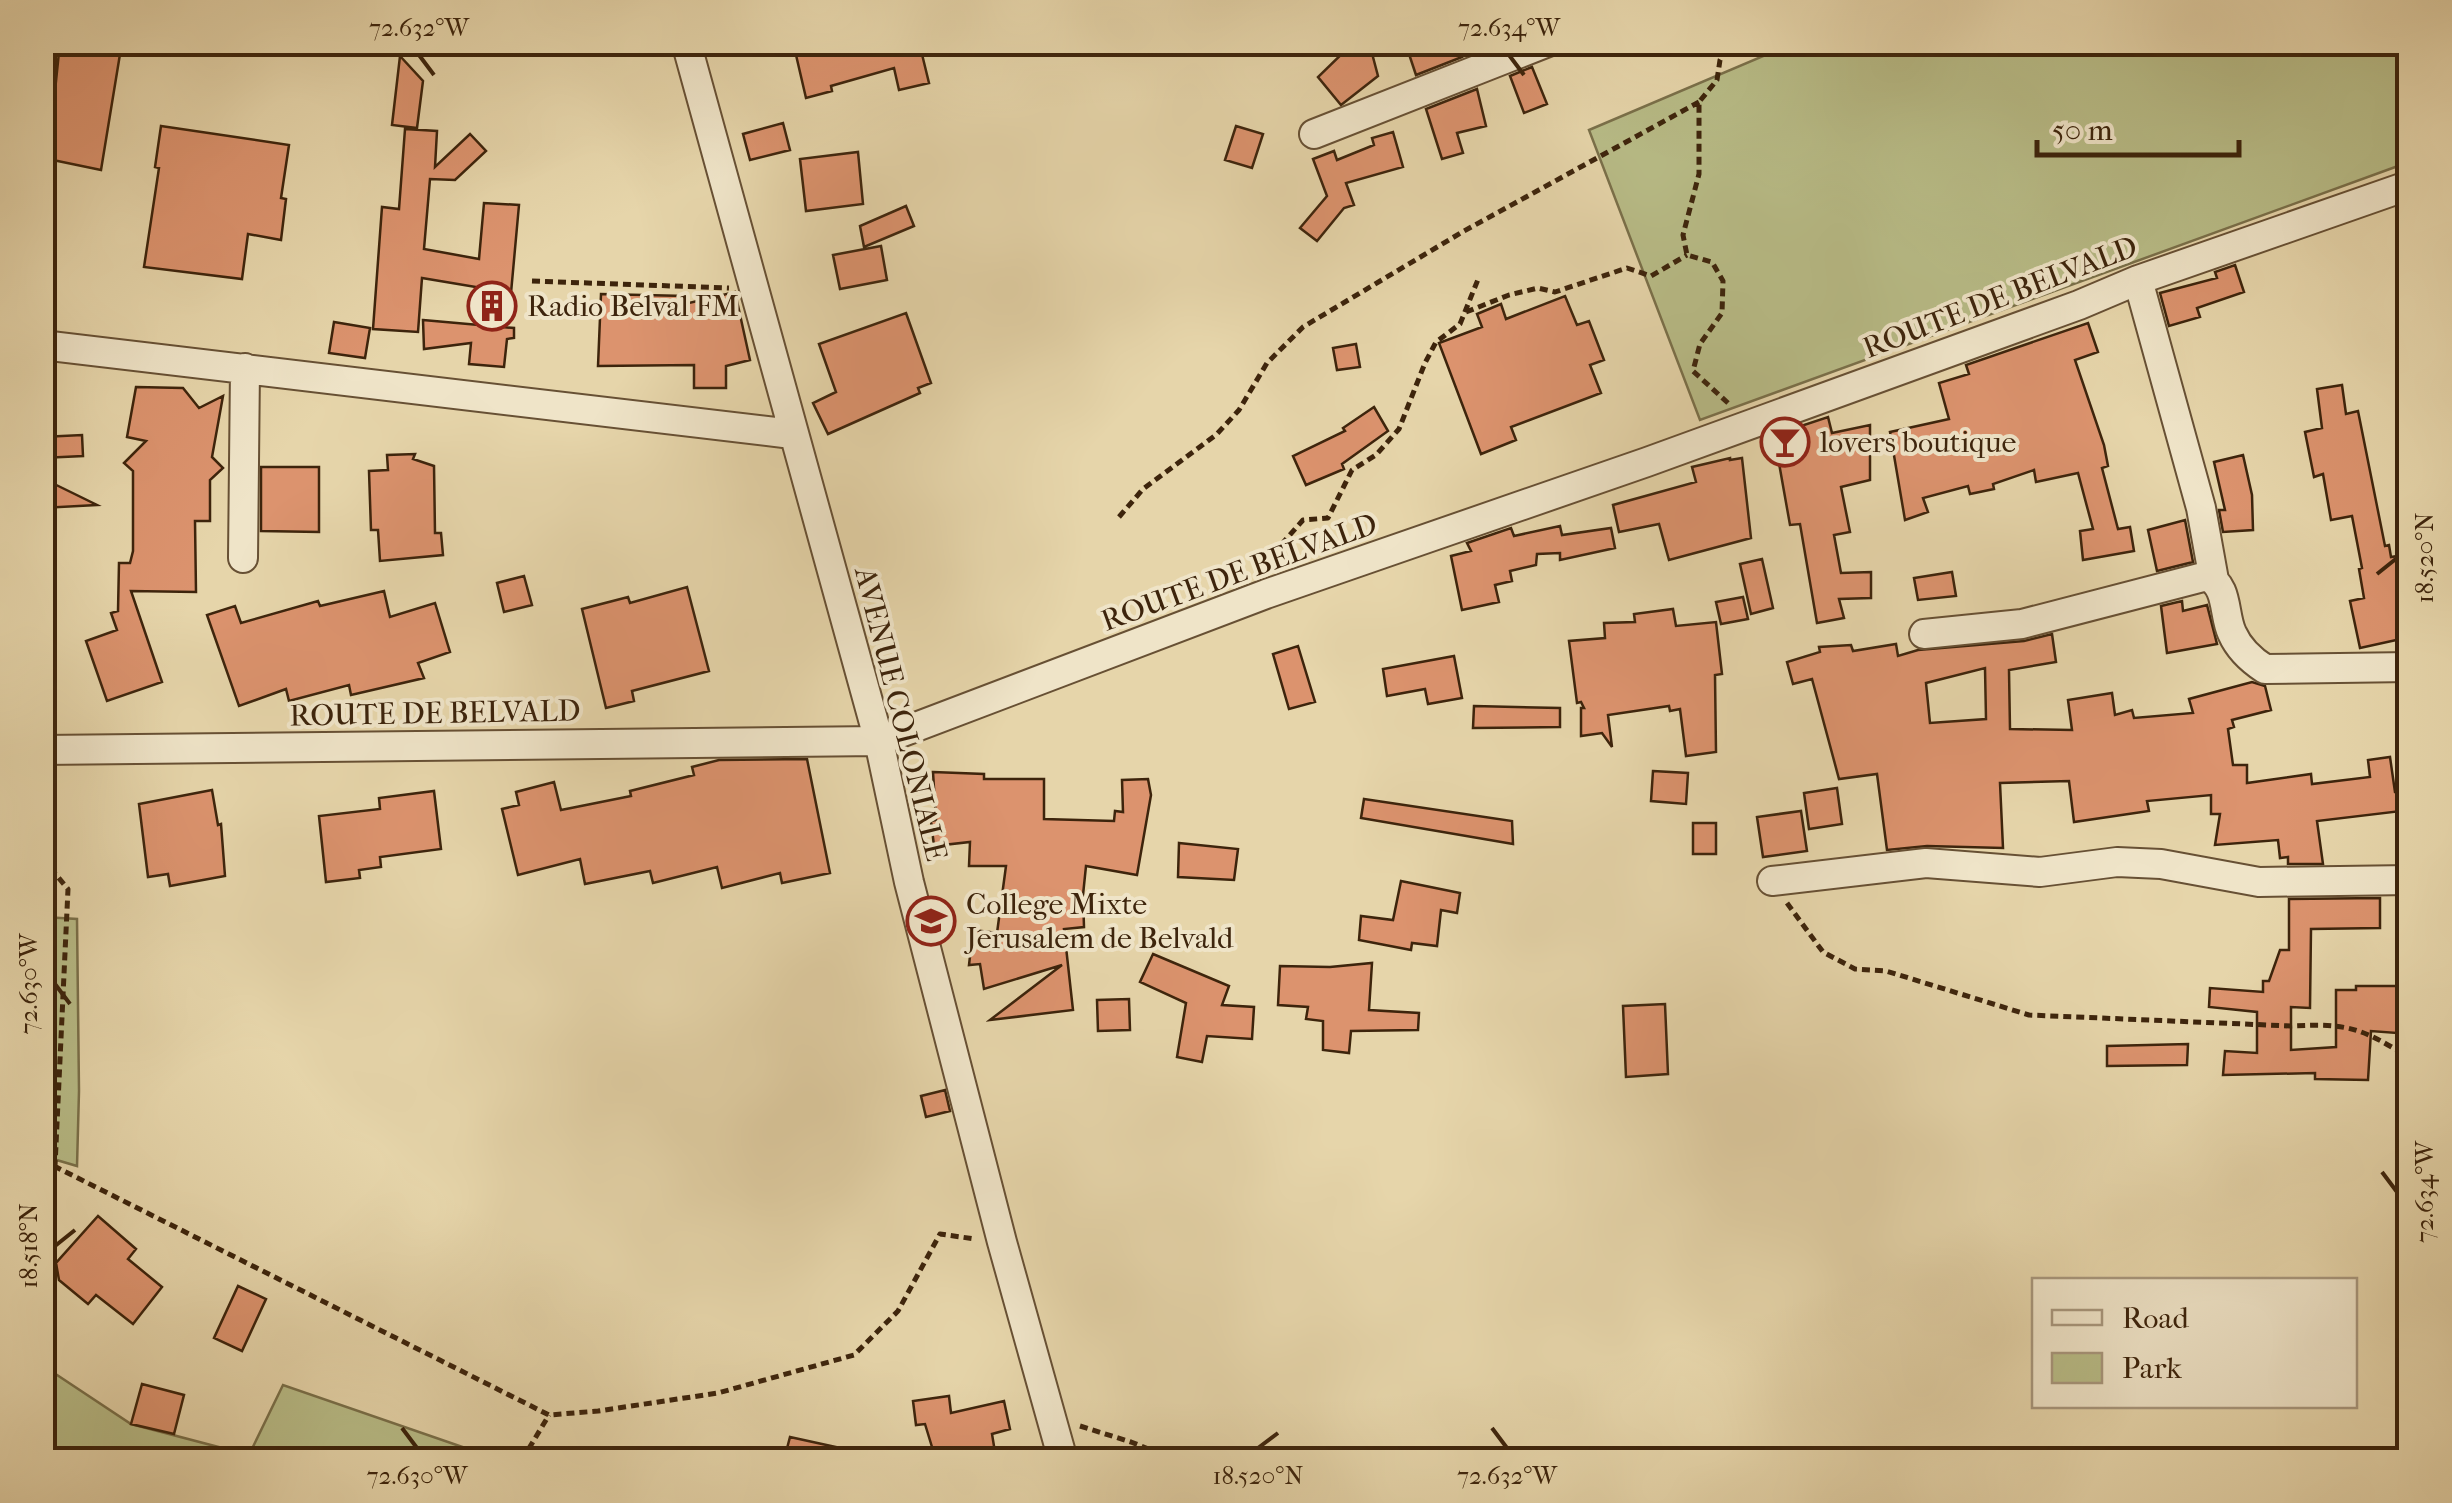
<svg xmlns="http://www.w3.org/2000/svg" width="2452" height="1503" viewBox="0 0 2452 1503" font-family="'IM FELL French Canon',serif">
  <rect width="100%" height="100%" fill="#e6d5aa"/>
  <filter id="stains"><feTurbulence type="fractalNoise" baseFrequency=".002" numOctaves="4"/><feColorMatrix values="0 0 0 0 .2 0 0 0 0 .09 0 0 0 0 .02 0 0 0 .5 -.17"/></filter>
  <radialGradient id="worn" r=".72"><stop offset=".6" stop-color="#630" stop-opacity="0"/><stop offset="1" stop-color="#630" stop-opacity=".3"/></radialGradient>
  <path fill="#b8bc87" stroke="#7a704a" stroke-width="2.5" d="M1794 43H2409V162L1700 420 1589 130Z
    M43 917 77 919 79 1091 77 1166 43 1156Z
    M42 1365 131 1424 249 1455 283 1385 477 1452 473 1460H43Z"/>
  <path fill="#dc936e" stroke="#3d240c" stroke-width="2.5" fill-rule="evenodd" d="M60 42H122L101 170 48 159Z
    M793 42H919L929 83 899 90 894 68 831 86 832 91 806 98Z
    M1354 42H1369L1378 76 1341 105 1318 77Z
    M1405 42H1456L1462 57 1416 75Z
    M400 56 423 81 417 128 392 125Z
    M1532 67 1547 104 1524 113 1510 76Z
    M1477 89 1486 126 1457 133 1463 153 1442 159 1426 109Z
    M783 123 790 150 750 160 743 134Z
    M161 126 289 145 281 198 286 199 281 240 248 234 242 279 144 267 159 168 155 167Z
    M1236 126 1263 134 1252 168 1225 160Z
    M405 129 437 131 435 167 470 134 486 151 455 180 430 179 424 249 479 259 484 203 519 205 511 293 422 278 418 332 373 329 382 207 399 209Z
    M1393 132 1403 167 1346 183 1354 205 1344 208 1317 241 1300 228 1327 196 1313 159 1334 151 1337 160 1374 145 1372 138Z
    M858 152 863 204 806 211 800 159Z
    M906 206 914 226 864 247 860 226Z
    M881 246 887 280 840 289 833 255Z
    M2235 265 2244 292 2197 308 2200 317 2169 326 2160 293 2217 278 2215 272Z
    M735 292 750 360 726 366V388H694V365L598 366 601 294 685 296V304Z
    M1565 296 1577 325 1589 321 1604 360 1590 365 1601 393 1511 427 1516 440 1481 454 1439 343 1482 327 1477 314 1501 304 1506 319Z
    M906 313 931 383 918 388 920 393 828 434 813 403 836 392 819 344Z
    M423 320 514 328V338L507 339 504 367 469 364 471 343 424 349Z
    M334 322 370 328 365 358 329 353Z
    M2088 323 2098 352 2075 360 2104 445 2108 466 2102 468 2118 529 2130 527 2134 551 2083 560 2080 531 2093 529 2078 473 2036 482 2034 470 1993 484 1994 489 1970 494 1968 486 1923 498 1928 512 1905 520 1890 432 1949 419 1939 383 1969 374 1966 365Z
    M1356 344 1360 367 1337 370 1333 348Z
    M2342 385 2346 414 2358 411 2385 546 2389 545 2391 557 2410 554V637L2360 648 2350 601 2364 598 2359 569 2362 568 2352 516 2331 520 2323 474 2314 477 2305 432 2322 428 2317 389Z
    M136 387 183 388 199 408 223 396 212 457 223 468 210 480V521H195L196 592 131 591 162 682 107 701 86 641 117 630 111 613 118 611 119 563H130L133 551V471L124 463 146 441 127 437Z
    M1374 407 1388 431 1342 464 1344 469 1306 485 1293 456 1345 431 1343 428Z
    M1828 417 1832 433 1870 425V480L1841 487 1850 532 1834 535 1841 573 1871 572V598L1839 599 1844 618 1817 623 1800 524 1790 525 1774 435Z
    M82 435 83 456 42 458V437Z
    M415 454 413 459 434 466 435 533H441L443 555 380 561 378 530H371L369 471 388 470 387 455Z
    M2243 455 2252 495 2253 530 2223 532 2219 510H2225L2214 462Z
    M1730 458V460L1742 458 1751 538 1669 560 1659 524 1619 532 1613 505 1696 482 1692 467Z
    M261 467H319V532L261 531Z
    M42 478 97 505 42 508Z
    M2185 520 2193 562 2157 571 2148 530Z
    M1560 526 1562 535 1611 528 1615 548 1560 560V553L1537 554 1536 565 1510 571 1512 581 1495 585 1499 602 1462 610 1451 556 1471 551 1467 543 1511 528 1514 536Z
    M1762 559 1773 608 1751 614 1740 564Z
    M1952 572 1956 596 1918 600 1914 578Z
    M524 576 532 605 504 612 497 583Z
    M687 587 709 671 632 691 634 701 606 708 582 609 628 597 630 603Z
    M384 591 390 617 435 603 450 652 418 663 424 678 351 695 349 685 289 701 286 689 239 706 207 615 235 606 241 623 318 601 320 606Z
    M1743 597 1748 619 1721 624 1716 602Z
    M2182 601 2183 611 2207 605 2217 644 2167 653 2161 606Z
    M1673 609 1676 626 1716 622 1722 674 1715 675 1716 752 1686 756 1680 709 1670 711 1669 706 1608 715 1612 747 1602 733 1581 736V708H1584L1581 702 1577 703 1569 641 1605 638 1604 623 1635 622 1634 614Z
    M2052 634 2056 662 2009 670 2010 729 2072 730 2068 700 2112 693 2115 715 2132 710 2134 718 2193 713 2189 699 2252 682 2265 686 2271 710 2232 720 2234 727 2228 729 2233 765H2247V783L2311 774 2312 784 2370 777 2368 760 2390 757 2395 792H2410V810L2317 821 2323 864H2288V857L2280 858 2278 840 2215 845 2220 814H2211V795L2147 801 2149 811 2074 822 2069 781 2000 783 2003 848 1927 846 1887 850 1877 774 1839 779 1812 679 1793 684 1787 662 1820 652 1819 647 1851 645 1853 651 1896 644 1898 656 1918 650 2024 641ZM1985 668 1986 719 1930 723 1926 683Z
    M1298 646 1315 702 1289 709 1273 654Z
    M1454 656 1462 698 1428 704 1425 689 1387 696 1383 669Z
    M1474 706 1560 708V727L1473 728Z
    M807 759 830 873 782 883 780 873 722 888 717 867 653 883 650 871 585 884 580 859 518 875 502 809 519 805 516 792 554 782 561 810 631 796 630 791 694 775 692 767 719 760Z
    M1653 771 1688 773 1686 804 1651 801Z
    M933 772 984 774V779H1044V819L1114 821 1115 811 1123 812 1122 780 1148 779 1151 795 1137 875 1086 866 1083 895 1084 927 1064 929 1073 1010 990 1020 1062 965 984 989 980 964 969 965 973 930 997 933 1006 866H969L970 842 934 846 931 821 936 820Z
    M1837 788 1842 824 1809 829 1804 793Z
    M212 790 218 825 221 824 225 876 170 886 168 874 148 877 139 804Z
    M434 791 441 849 380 857 381 867 359 870 360 878 326 882 319 816 380 809 379 798Z
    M1364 799 1512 821 1513 844 1361 818Z
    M1801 811 1807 851 1763 857 1757 817Z
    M1693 823H1716V854H1693Z
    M1179 843 1238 849 1234 880 1178 877Z
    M1401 881 1460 893 1457 913 1441 910 1437 946 1412 943 1411 950 1359 940 1361 916 1393 920Z
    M2380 898V928L2311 929 2310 1008 2291 1007V1050L2336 1047V990H2356V986H2410V1034L2371 1031 2368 1080 2315 1079V1073L2223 1075 2225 1051 2257 1053V1012L2209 1007 2210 988 2263 992V981H2269L2280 950H2289V899Z
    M1153 954 1229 986 1222 1005 1254 1007 1252 1039 1207 1036 1202 1062 1177 1057 1186 1003 1140 982Z
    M1372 963 1369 1010 1419 1013 1418 1030 1351 1031 1349 1053 1323 1050V1021L1306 1019 1308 1007 1278 1005 1280 966 1330 967Z
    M1129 999 1130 1030 1098 1031 1097 1000Z
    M1665 1004 1668 1074 1626 1077 1623 1006Z
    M2188 1044 2187 1065 2107 1066V1046Z
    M945 1090 950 1111 926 1117 921 1096Z
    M98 1216 136 1249 128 1259 162 1287 133 1324 96 1295 88 1304 59 1280 56 1263Z
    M238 1286 266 1299 242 1351 214 1338Z
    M142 1384 184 1395 174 1434 131 1424Z
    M949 1396 951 1413 1004 1401 1010 1429 992 1434 994 1446 936 1460 925 1424 916 1425 913 1401Z
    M790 1437 854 1451 853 1460H784Z"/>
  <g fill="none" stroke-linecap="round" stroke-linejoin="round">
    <g stroke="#675034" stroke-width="32">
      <path id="minor" d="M686 42 879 741 909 882 1002 1242 1063 1460
        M1314 134 1548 42
        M2138 280 2201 508 2214 580
        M42 345 792 434
        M243 558 245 368
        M1924 634 2022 624 2207 576C2229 587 2223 614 2232 633 2239 649 2251 660 2265 669L2410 667
        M42 750 879 741 1266 594 1647 462 2079 305 2138 280 2410 185
        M1772 881 1926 863 2040 872 2117 862 2161 864 2259 882 2410 880"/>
    </g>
    <path stroke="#3d240c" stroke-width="5" stroke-dasharray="8 5" stroke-linecap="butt" d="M532 281 729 288
      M1466 312 1509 295 1538 288 1555 292 1627 268 1651 276 1687 255
      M1728 403 1693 371 1700 344 1722 313 1723 281 1712 262 1687 255 1683 235 1699 174V102L1717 80 1720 60 1730 42
      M1119 517 1143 489 1216 435 1239 410 1267 363 1303 327 1464 231 1699 102
      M1264 564 1303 520 1328 518 1352 470 1376 455 1399 429 1425 363 1436 342 1460 324 1479 277
      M42 858 68 889 55 1166
      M1787 903 1823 952 1855 969 1886 971 2029 1015 2291 1026C2349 1023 2361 1028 2410 1058
      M42 1160 549 1415 598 1411 718 1393 854 1355 898 1311 940 1234 975 1239
      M1080 1426 1131 1442 1176 1460
      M522 1460 549 1415"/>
    <use href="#minor" stroke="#efe4c8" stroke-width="28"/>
  </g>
  <path fill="none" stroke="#3d240c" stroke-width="4" d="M419 55 434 75M1509 55 1524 75M2377 574 2397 558M55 984 70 1004M2382 1172 2397 1192M55 1246 75 1230M402 1428 417 1448M1492 1428 1507 1448M1258 1448 1278 1433"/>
  <defs>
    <g id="building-ring" transform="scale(2.5)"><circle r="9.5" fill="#efe4c8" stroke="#8f2418" stroke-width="1.5"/><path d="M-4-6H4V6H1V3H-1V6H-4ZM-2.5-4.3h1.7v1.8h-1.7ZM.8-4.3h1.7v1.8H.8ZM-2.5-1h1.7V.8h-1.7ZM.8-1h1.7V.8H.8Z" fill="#8f2418"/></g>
    <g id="bar-ring" transform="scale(2.5)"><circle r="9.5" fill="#efe4c8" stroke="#8f2418" stroke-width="1.5"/><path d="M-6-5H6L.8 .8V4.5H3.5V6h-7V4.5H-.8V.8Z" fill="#8f2418"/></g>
    <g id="school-ring" transform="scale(2.5)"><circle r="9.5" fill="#efe4c8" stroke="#8f2418" stroke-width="1.5"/><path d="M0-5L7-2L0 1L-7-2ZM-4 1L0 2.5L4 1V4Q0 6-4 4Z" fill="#8f2418"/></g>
  </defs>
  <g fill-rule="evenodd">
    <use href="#building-ring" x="492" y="306"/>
    <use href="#bar-ring" x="1785" y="442"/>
    <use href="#school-ring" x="931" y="921"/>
  </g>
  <g text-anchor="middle" stroke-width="8" stroke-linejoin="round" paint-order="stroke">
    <g font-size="30" fill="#3d240c" stroke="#efe4c8">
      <text transform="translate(2000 297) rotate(-21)" y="10">ROUTE DE BELVALD</text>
      <text transform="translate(1239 572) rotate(-20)" y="10">ROUTE DE BELVALD</text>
      <text transform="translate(435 713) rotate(-1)" y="10">ROUTE DE BELVALD</text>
      <text transform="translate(901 714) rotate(76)" y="10">AVENUE COLONIALE</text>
    </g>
    <g font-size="30" fill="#3d240c" stroke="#efe4c8" text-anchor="start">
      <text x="527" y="316">Radio Belval FM</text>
      <text x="1820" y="452">lovers boutique</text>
      <text x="966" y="914">College Mixte<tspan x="966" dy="34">Jerusalem de Belvald</tspan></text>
    </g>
  </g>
  <rect width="2452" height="1503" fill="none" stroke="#e6d5aa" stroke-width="110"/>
  <rect x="2032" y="1278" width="325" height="130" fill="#efe4c8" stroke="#a8977d" stroke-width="2.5"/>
  <rect x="2052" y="1310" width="50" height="15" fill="#efe4c8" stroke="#a8977d" stroke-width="2.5"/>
  <text x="2122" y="1328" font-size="30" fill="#3d240c">Road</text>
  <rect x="2052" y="1353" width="50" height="30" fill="#b8bc87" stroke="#a8977d" stroke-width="2.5"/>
  <text x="2122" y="1378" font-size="30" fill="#3d240c">Park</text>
  <path d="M2037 140v15h202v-15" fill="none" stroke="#3d240c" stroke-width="5"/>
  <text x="2052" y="140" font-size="30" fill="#3d240c" stroke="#efe4c8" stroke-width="8" paint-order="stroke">50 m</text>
  <rect x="55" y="55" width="2342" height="1393" fill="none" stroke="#3d240c" stroke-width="4"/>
  <g font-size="25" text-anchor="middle" fill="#3d240c">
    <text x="419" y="36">72.632°W</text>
    <text x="1509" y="36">72.634°W</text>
    <text transform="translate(2424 558) rotate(-90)" y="9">18.520°N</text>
    <text transform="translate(28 984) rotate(-90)" y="9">72.630°W</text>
    <text transform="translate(2424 1192) rotate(-90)" y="9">72.634°W</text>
    <text transform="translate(28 1246) rotate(-90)" y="9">18.518°N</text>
    <text x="417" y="1484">72.630°W</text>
    <text x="1258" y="1484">18.520°N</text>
    <text x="1507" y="1484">72.632°W</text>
  </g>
  <rect width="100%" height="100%" filter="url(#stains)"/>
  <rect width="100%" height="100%" fill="url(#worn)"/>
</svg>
